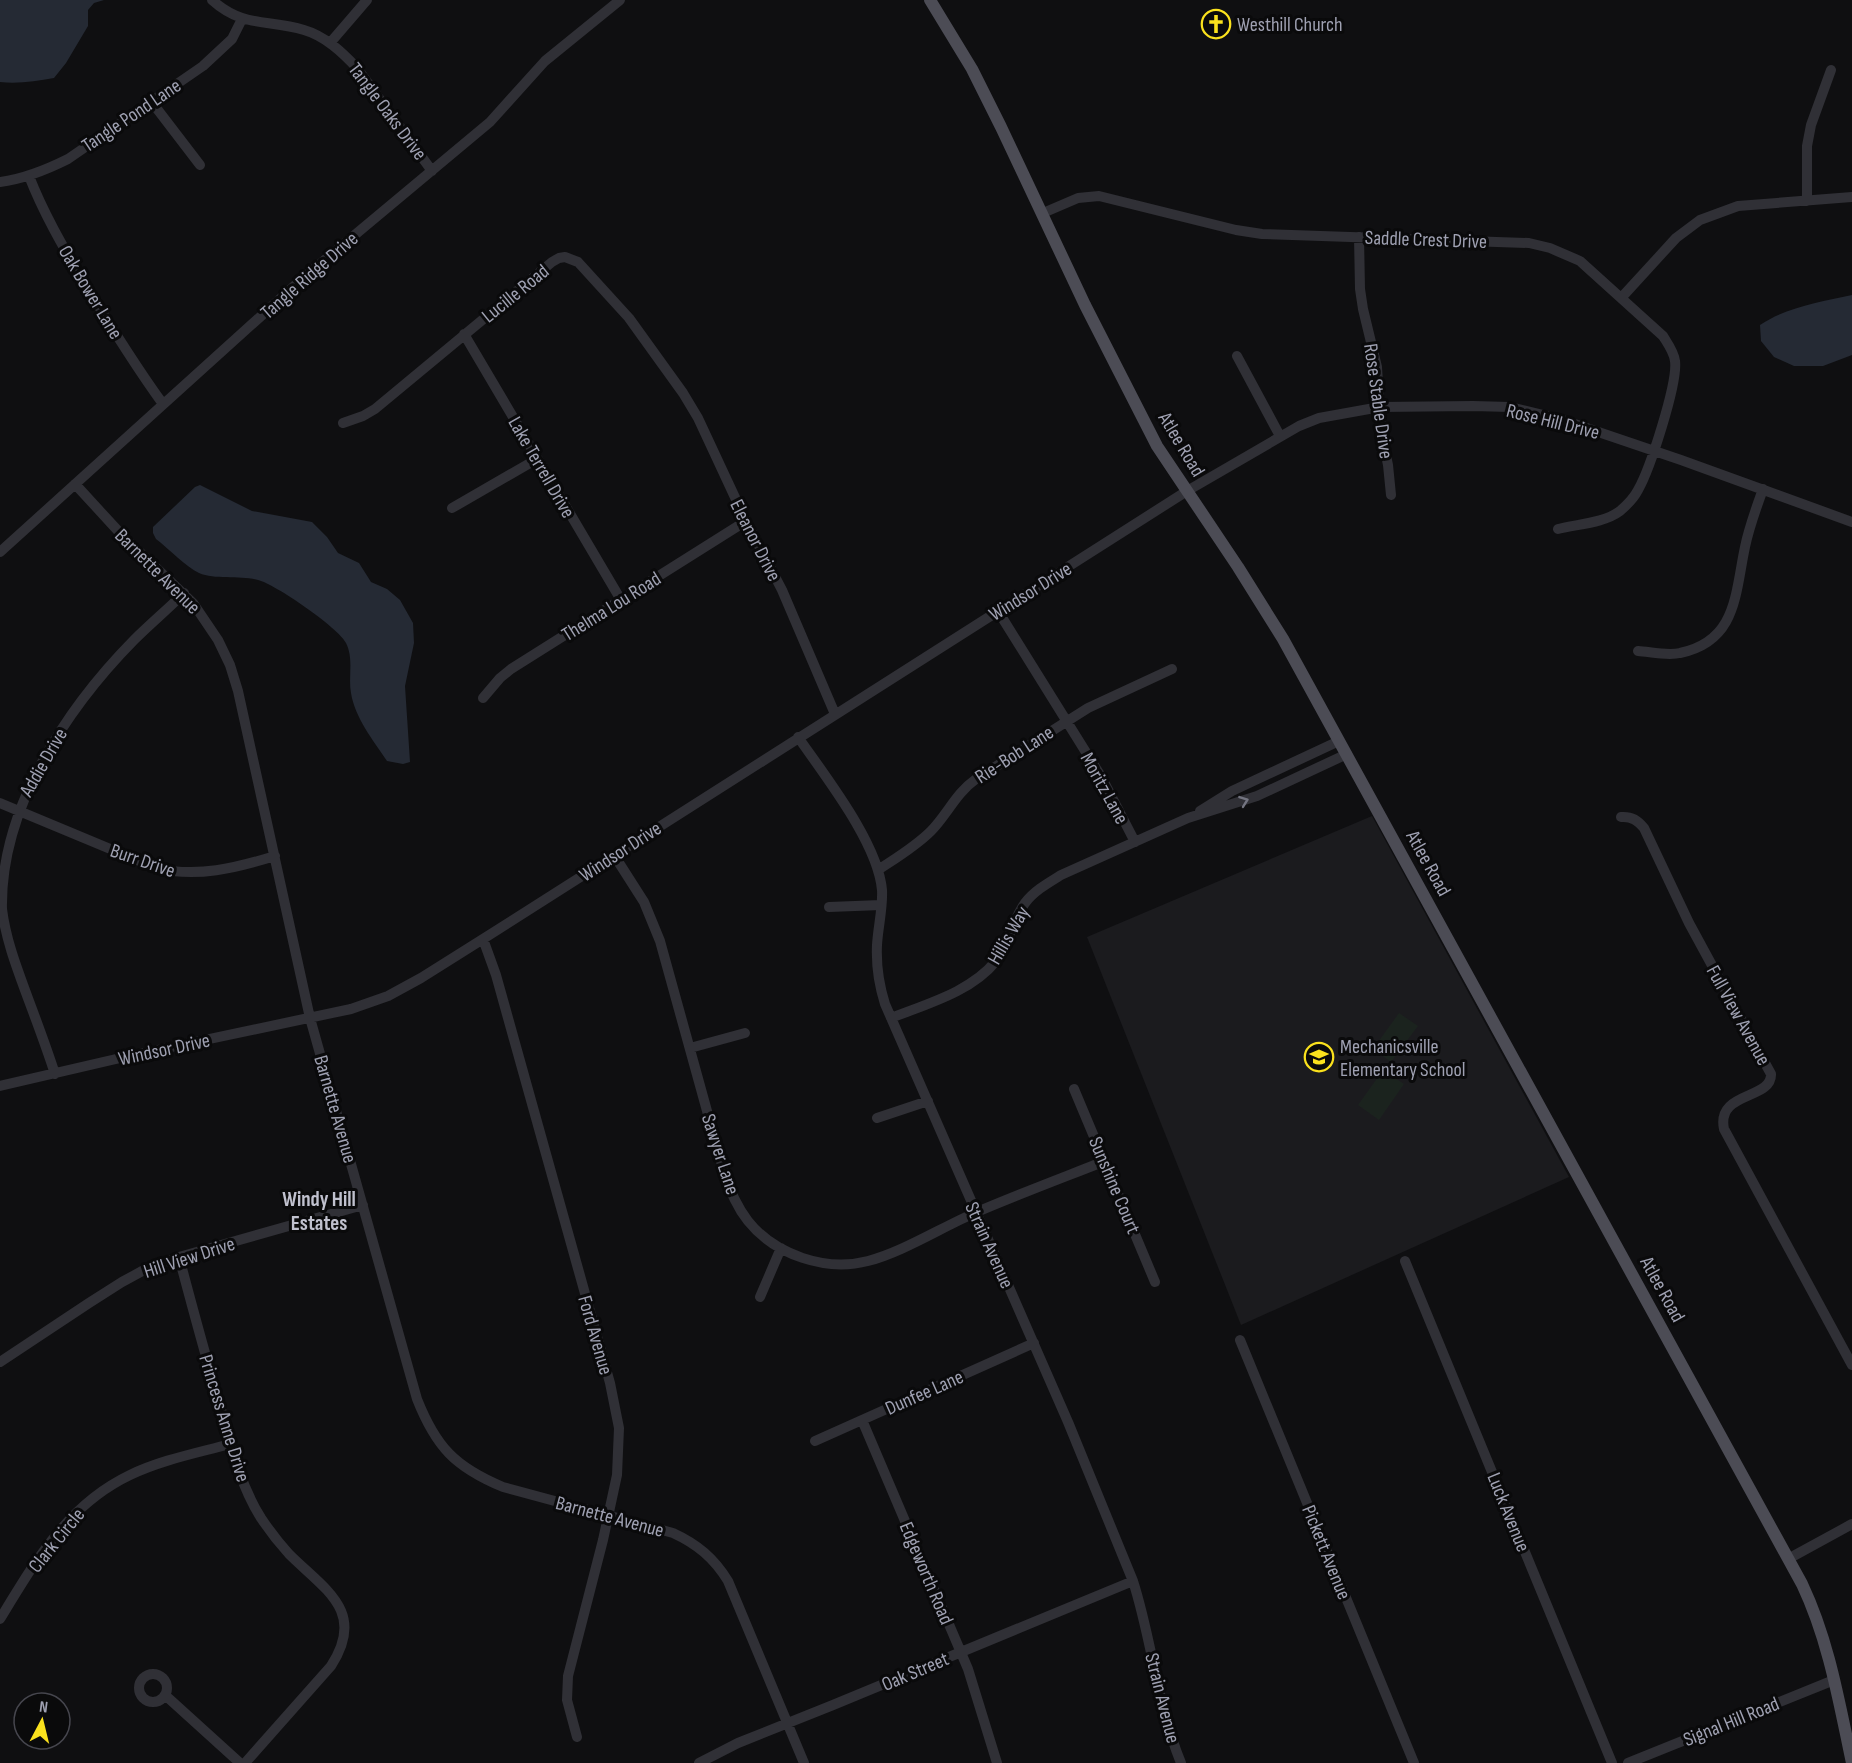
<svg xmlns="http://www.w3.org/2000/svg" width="1852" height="1763" viewBox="0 0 1852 1763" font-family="'Sofia Sans Condensed',sans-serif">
  <rect width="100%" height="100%" fill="#0f0f11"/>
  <path fill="#1b1b1e" d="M1372 816 1569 1177 1241 1325 1087 937Z"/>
  <path fill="#1b231e" d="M1399 1013 1418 1026 1391 1062 1373 1049Z
    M1383 1070 1404 1084 1379 1120 1358 1105Z"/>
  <path fill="#252a34" d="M0 0H104L94 3 88 10V26L66 63 54 78C36 81 19 84 0 82Z
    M1852 295V355L1823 366H1794L1774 357 1761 341 1760 325C1787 307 1820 302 1852 295Z
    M200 485 252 511 312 522 327 537 338 553 359 563 371 582 387 589 400 600 413 623 414 643 405 686 410 762 403 764 387 761C373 740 355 718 351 693 348 677 354 659 346 643 339 628 275 584 258 580 240 575 215 580 199 573 186 567 169 549 156 539L153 533V527L195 487Z"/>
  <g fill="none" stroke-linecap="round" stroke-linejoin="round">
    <path stroke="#303036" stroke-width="10" d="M212 0C243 28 268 19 304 30 325 36 342 52 357 68L432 171
      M330 43 367 0
      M151 101 200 165
      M29 176C43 212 62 245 82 279 108 322 133 363 163 404
      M0 182C24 179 46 170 68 159L203 66 232 39 242 19
      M1807 201V146L1811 125 1831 70
      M1043 213 1078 198 1099 196 1236 230 1262 234 1529 243 1550 248 1580 261 1663 336C1668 344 1674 352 1675 361 1678 383 1650 469 1638 490 1634 498 1627 505 1620 511 1604 523 1578 524 1558 529
      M1359 237 1360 289 1363 309 1377 367 1381 432 1388 465 1391 495
      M1622 297 1676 238 1700 220 1738 206 1852 197
      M464 334 621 600
      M1237 356 1280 436
      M343 423 363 416 375 409 552 262 559 258 565 257 578 262 629 318 683 393 698 418 746 521 782 590 835 714
      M75 484 120 533 193 603 218 640 230 665 238 691 310 1018 417 1399C436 1447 455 1467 503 1487L673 1533C697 1544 714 1558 728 1581L804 1763
      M452 508 537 459
      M0 552 302 279 490 122 545 61 620 0
      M998 611 1102 778 1135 842
      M1638 651C1651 652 1668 656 1680 653 1737 641 1735 594 1745 547 1749 527 1756 509 1763 489
      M483 698 500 678 511 669 746 521
      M798 737C825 776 878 843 882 890 883 908 878 927 877 945 876 966 879 985 885 1004L1068 1422 1133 1581C1152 1640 1157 1704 1181 1763
      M0 803 156 868C197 878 236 868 275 856
      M1200 811 1232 791 1339 741
      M1621 817C1632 816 1638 821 1644 828L1689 923 1771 1074C1772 1100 1716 1091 1724 1129L1852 1365
      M614 855 644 902 660 941 725 1176C731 1192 737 1207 748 1221 775 1255 826 1272 868 1261 903 1252 942 1227 977 1212 1019 1194 1062 1178 1105 1161
      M878 870C896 858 915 847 931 831 947 815 956 793 976 779L1088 708 1172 669
      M829 907 881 905
      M483 939 496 975 610 1383 619 1428 617 1475 603 1540 568 1676 567 1700 577 1737
      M891 1018C926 1004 971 992 996 961 1009 944 1012 921 1025 903 1034 891 1048 883 1061 875L1188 818 1257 796 1347 754
      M690 1048 745 1033
      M55 1074C47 1049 38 1025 29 1001 18 971 6 941 2 909 0 808 67 708 134 640 150 624 168 609 184 593
      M0 1086 129 1056 351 1009 388 996 421 978 483 939 1187 491 1299 426 1319 418 1380 407 1473 406 1510 407 1560 419 1681 460 1852 522
      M1074 1089 1155 1282
      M877 1118 928 1101
      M179 1257C192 1306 205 1354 219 1402 230 1442 239 1483 261 1518 269 1530 279 1543 289 1554 324 1589 367 1611 331 1666L245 1763
      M1405 1261 1612 1763
      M760 1297 781 1248
      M1240 1340 1414 1763
      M0 1362 89 1303 122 1282 144 1270 179 1257 363 1205
      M862 1420 968 1669 997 1763
      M815 1441 1034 1343
      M1788 1559 1852 1524
      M0 1619C35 1562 67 1505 130 1475 161 1460 197 1453 230 1444
      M139 1688a14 14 0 1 1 28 0a14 14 0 1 1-28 0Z
      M165 1695 240 1763
      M699 1763 738 1743 833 1705 1133 1581
      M1628 1763 1834 1680"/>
    <path stroke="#4c4c55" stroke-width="12" d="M930 0 972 69 1001 127 1085 305 1157 446 1238 567 1283 639 1802 1584C1829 1641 1839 1702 1852 1763"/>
  </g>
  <defs><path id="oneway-chevron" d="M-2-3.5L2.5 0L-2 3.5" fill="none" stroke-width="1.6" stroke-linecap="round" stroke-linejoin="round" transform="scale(1.5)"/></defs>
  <use stroke="#737480" href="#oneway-chevron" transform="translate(1244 801) rotate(-20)"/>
  <defs>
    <g id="church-ring" transform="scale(1.5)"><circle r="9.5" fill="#0a0a0b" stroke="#fae11d" stroke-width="1.5"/><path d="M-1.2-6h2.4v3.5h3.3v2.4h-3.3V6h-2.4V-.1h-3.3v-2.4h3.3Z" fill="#fae11d"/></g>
    <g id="school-ring" transform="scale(1.5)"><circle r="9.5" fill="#0a0a0b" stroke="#fae11d" stroke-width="1.5"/><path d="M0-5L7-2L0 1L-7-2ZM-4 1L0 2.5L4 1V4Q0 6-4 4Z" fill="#fae11d"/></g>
  </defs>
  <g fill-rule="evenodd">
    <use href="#church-ring" x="1216" y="24"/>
    <use href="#school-ring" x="1319" y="1057"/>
  </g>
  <g text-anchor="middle" stroke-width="6" stroke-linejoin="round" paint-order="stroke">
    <g font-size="20" fill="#9fa1b2" stroke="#0a0a0b" text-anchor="start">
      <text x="1237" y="31">Westhill Church</text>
      <text x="1340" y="1053">Mechanicsville<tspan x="1340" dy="23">Elementary School</tspan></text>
    </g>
    <g font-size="20" fill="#9fa1b2" stroke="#0a0a0b">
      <text transform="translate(388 111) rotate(53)" y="7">Tangle Oaks Drive</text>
      <text transform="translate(131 115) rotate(-34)" y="7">Tangle Pond Lane</text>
      <text transform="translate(1426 239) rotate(2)" y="7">Saddle Crest Drive</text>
      <text transform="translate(309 275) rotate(-41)" y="7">Tangle Ridge Drive</text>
      <text transform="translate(91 292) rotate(59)" y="7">Oak Bower Lane</text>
      <text transform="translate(515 293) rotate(-39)" y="7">Lucille Road</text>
      <text transform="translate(1379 401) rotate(82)" y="7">Rose Stable Drive</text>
      <text transform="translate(1553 421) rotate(14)" y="7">Rose Hill Drive</text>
      <text transform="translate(1182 444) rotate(59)" y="7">Atlee Road</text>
      <text transform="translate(542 467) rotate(60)" y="7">Lake Terrell Drive</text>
      <text transform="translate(756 540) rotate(63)" y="7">Eleanor Drive</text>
      <text transform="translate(158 571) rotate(45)" y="7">Barnette Avenue</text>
      <text transform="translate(1030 591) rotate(-32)" y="7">Windsor Drive</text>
      <text transform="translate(611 606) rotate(-32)" y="7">Thelma Lou Road</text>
      <text transform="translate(1014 754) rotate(-33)" y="7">Rie-Bob Lane</text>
      <text transform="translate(43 762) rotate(-60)" y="7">Addie Drive</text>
      <text transform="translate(1105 788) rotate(61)" y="7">Moritz Lane</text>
      <text transform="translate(620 851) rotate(-33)" y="7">Windsor Drive</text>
      <text transform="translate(143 860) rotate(19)" y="7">Burr Drive</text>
      <text transform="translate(1429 863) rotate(61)" y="7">Atlee Road</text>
      <text transform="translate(1008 935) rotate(-60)" y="7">Hillis Way</text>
      <text transform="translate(1739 1015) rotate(61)" y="7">Full View Avenue</text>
      <text transform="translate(164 1049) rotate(-12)" y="7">Windsor Drive</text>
      <text transform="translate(336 1109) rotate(74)" y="7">Barnette Avenue</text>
      <text transform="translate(721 1154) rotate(72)" y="7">Sawyer Lane</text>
      <text transform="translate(1115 1185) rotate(67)" y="7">Sunshine Court</text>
      <text transform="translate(990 1245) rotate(66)" y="7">Strain Avenue</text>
      <text transform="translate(189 1257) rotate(-18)" y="7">Hill View Drive</text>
      <text transform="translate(1663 1289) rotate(61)" y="7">Atlee Road</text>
      <text transform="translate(596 1335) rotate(74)" y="7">Ford Avenue</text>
      <text transform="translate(924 1392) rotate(-24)" y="7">Dunfee Lane</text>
      <text transform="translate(225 1418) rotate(73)" y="7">Princess Anne Drive</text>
      <text transform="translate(1509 1512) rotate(68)" y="7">Luck Avenue</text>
      <text transform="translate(610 1516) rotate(15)" y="7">Barnette Avenue</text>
      <text transform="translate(56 1540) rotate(-51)" y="7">Clark Circle</text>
      <text transform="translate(1327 1552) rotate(68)" y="7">Pickett Avenue</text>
      <text transform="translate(927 1573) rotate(67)" y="7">Edgeworth Road</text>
      <text transform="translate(915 1671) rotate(-23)" y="7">Oak Street</text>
      <text transform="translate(1163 1698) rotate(76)" y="7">Strain Avenue</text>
      <text transform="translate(1731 1721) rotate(-22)" y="7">Signal Hill Road</text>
    </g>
    <g font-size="21" font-weight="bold" fill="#c0c1ce" stroke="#0a0a0b">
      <text x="319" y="1206">Windy Hill<tspan x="319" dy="24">Estates</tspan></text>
    </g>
  </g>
  <g transform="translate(42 1721) rotate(7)"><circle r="28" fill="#0a0a0b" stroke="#46464e" stroke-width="1.5"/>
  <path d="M0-4.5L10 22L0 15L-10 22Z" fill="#fae11d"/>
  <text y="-9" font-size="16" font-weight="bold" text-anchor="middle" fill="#9fa1b2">N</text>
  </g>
</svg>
